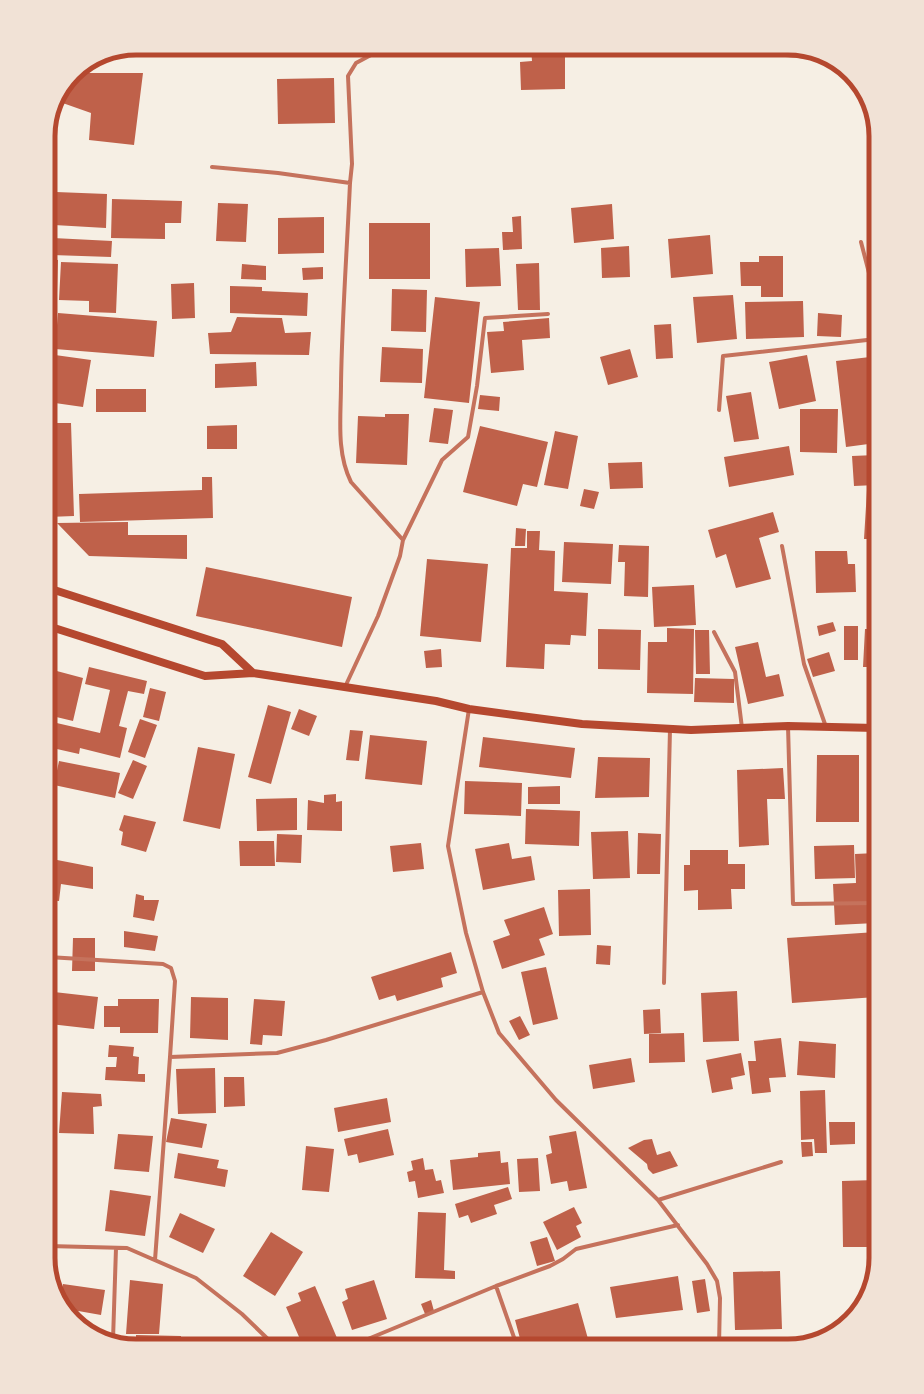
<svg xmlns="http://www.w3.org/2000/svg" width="924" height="1394" viewBox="0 0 924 1394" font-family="Inter,sans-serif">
  <rect width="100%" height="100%" fill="#f6efe4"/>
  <path fill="#bf614a" d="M531 48H565V89L521 90 520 62 532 61Z
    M75 73H143L134 145 89 140 91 113 57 101 60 94Z
    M334 78 335 123 278 124 277 79Z
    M56 192 107 194 106 228 54 225Z
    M112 199 182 201 181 223H165V239L111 238Z
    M218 203 248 204 246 242 216 241Z
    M612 204 614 239 574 243 571 208Z
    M521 216 522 249 503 250 502 232H513L512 217Z
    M324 217V253L278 254V218Z
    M369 223H430V279H369Z
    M710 235 713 274 671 278 668 239Z
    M53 238 112 241 111 257 52 255Z
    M629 246 630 277 602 278 601 248Z
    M499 248 501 286 466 287 465 249Z
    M759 256H783V297H761V286H741L740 262H759Z
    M48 259 58 260 57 293H48Z
    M61 262 118 264 116 313 89 312V301L59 300Z
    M539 263 540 310H518L516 264Z
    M242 264 266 266V280L241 279Z
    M323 267V279L303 280 302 268Z
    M194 283 195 318 172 319 171 284Z
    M230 286 262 287V291L308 293 307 316 230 313Z
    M392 289 427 290 426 332 391 331Z
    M733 295 737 339 697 343 693 297Z
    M435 297 480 302 469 403 424 398Z
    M803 301 804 337 746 339 745 302Z
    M58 313 157 321 154 357 55 349Z
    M818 313 842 315 841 337 817 336Z
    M237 317 282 318 285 333 311 332 309 355 210 354 208 333 231 332Z
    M549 318 550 338 522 340 524 370 491 373 487 332 504 331 503 322Z
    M671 324 673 358 656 359 654 325Z
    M382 347 423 349 422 383 380 382Z
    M630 349 638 377 608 385 600 357Z
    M55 355 91 360 83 407 48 402Z
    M807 355 816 401 779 409 769 362Z
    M870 357 876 408V443L846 447 836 361Z
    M256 362 257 386 215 388V364Z
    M96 389H146V412H96Z
    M751 392 759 439 734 442 726 396Z
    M480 395 500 397 499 411 478 409Z
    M434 408 453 410 448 444 429 442Z
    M800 409H838L837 453 800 452Z
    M385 414H409L407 465 356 463 358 416 385 417Z
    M48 423H71L74 516 48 517Z
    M237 425V449H207V426Z
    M480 426 548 442 537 487 523 484 517 506 463 492Z
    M555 431 578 436 568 489 544 485Z
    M789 446 794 475 729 487 724 457Z
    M876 455V485L854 486 852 456Z
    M642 462 643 488 610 489 608 463Z
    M202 477H212L213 518 80 522 79 494 202 490Z
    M584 489 599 492 594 509 580 506Z
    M867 490 876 491V539H864Z
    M773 512 779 532 759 538 771 579 736 588 726 554 716 558 708 530Z
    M128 522V535H187V559L89 556 57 523Z
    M516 528 526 529 525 546H515Z
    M527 531H540L539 550 555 551 554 591 588 593 586 636 571 635 570 645 545 644 544 669 506 667 511 548H527Z
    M564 542 613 544 611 584 562 582Z
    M619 545 649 546 648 597 624 596 625 562H618Z
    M815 551H847L848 564H855L856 592 816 593Z
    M427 559 488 564 481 642 420 636Z
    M206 567 352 597 342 647 196 616Z
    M694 585 696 625 654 627 652 587Z
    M833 622 836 631 819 636 817 626Z
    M844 626H858V660H844Z
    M667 628 694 629 693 694 647 693 648 642H667Z
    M598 629 641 630 640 670 598 669Z
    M865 629H876V667H863Z
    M695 630H709L710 674H696Z
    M758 642 766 677 779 674 784 696 748 704 735 647Z
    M441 649 442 667 426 668 424 651Z
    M829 652 835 671 813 677 807 659Z
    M89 667 147 681 144 694 128 691 119 726 127 728 120 758 80 748 79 754 48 747V721L100 733 110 690 85 684Z
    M53 670 83 678 73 721 48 715V690Z
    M695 678 734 679V703L694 702Z
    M150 688 166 692 159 721 143 717Z
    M268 705 291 712 271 784 248 777Z
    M299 709 317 716 309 736 291 729Z
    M140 719 157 725 145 758 128 752Z
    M350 730 363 731 359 761 346 760Z
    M370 735 427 741 422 785 365 779Z
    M483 737 575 748 571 778 479 767Z
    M198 747 235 754 220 829 183 821Z
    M817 755H859V822H816Z
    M598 757 650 758 649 797 595 798Z
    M133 760 147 766 133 799 118 793Z
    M59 761 120 773 115 798 54 785Z
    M783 768 785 799H767L769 845 739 847 737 770Z
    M465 781 522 783 521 816 464 814Z
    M560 786V804H528V787Z
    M336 794V802L342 801V831L307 830 308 800 324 803V795Z
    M297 798V830L257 831 256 799Z
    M526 809 580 811 579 846 525 844Z
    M124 815 156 822 146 852 121 845 123 832 119 830Z
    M628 831 630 878 593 879 591 832Z
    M638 833 661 834 660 874H637Z
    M277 834 302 835 301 863 276 862Z
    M239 841H274L275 866H240Z
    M421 843 424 869 393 872 390 846Z
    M509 843 512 859 531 856 535 880 483 890 475 849Z
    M48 845H53L52 859 93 867V889L61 884 59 901 48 900Z
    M854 845 855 878 815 879 814 846Z
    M690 850H728V864H745V889H731L732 909 698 910V890L684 891V865H690Z
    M876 853V923L835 925 833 884 856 883 855 854Z
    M590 889 591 935 559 936 558 890Z
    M136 894 144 896V900H159L154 921 133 917Z
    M544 907 553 934 539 939 545 955 502 969 493 941 510 935 504 920Z
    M124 931 158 936 155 951 124 947Z
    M876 932V997L792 1003 787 938Z
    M73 938H95V971H72Z
    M597 945 611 946 610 965 596 964Z
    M451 952 457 973 441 978 443 987 397 1001 395 995 379 1000 371 977Z
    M546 967 558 1019 533 1025 521 972Z
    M737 991 739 1041 703 1042 701 993Z
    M54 992 98 997 94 1029 50 1024Z
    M191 997 228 998V1040L190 1038Z
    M118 999H159L158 1033H120V1027H104V1006H118Z
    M254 999 285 1001 282 1036 263 1035 262 1045 250 1044Z
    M660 1009 661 1033 644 1034 643 1010Z
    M520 1016 530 1035 519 1040 509 1021Z
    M684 1033 685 1062 649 1063V1034Z
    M781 1038 786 1077 769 1078 771 1092 752 1094 748 1061H756L754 1041Z
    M799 1041 836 1044 835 1078 797 1075Z
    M109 1045 134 1047 133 1056 139 1057 138 1074H145V1082L105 1080 106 1067H116L117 1057H108Z
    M741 1053 745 1075 731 1078 733 1089 712 1093 706 1060Z
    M631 1058 635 1082 593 1089 589 1065Z
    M215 1068 216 1113 178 1114 176 1069Z
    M224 1077H244L245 1106 224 1107Z
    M825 1090 827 1153H815L814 1139 801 1140 800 1091Z
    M62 1092 101 1094 102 1106 93 1107 94 1134 59 1133Z
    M387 1098 391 1122 338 1132 334 1108Z
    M171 1118 207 1124 202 1148 166 1142Z
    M829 1122H855V1144L830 1145Z
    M388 1129 394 1155 359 1163 357 1154 348 1156 344 1139Z
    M576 1131 587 1188 569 1191 567 1181 551 1184 546 1155 552 1153 549 1136Z
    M118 1134 153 1136 149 1172 114 1169Z
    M652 1139 657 1155 670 1151 678 1166 653 1174 648 1169 647 1164 628 1148 644 1140Z
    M801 1142H812L813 1156 802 1157Z
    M306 1146 334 1149 329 1192 302 1190Z
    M500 1151 501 1163 508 1162 510 1184 453 1190 450 1160 478 1157V1153Z
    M178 1153 219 1160 217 1168 228 1170 225 1187 174 1178Z
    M423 1158 425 1170 433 1169 436 1181 441 1180 444 1193 418 1198 415 1181 409 1182 407 1172 413 1170 411 1161Z
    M538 1158 540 1191 519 1192 517 1159Z
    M876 1180V1247H843L842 1181Z
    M508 1187 512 1199 494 1205 497 1214 471 1223 468 1215 459 1218 455 1204Z
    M110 1190 151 1196 145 1236 105 1231Z
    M574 1207 582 1223 576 1226 581 1237 557 1250 543 1222Z
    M418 1212 446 1213 444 1270 455 1271V1279L415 1278Z
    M180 1213 215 1229 203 1253 169 1237Z
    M271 1232 303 1252 275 1296 243 1276Z
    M547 1237 555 1261 537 1266 530 1242Z
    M780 1271 782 1329 735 1330 733 1272Z
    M678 1276 683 1310 616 1318 610 1287Z
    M705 1279 710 1311 697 1313 692 1281Z
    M130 1280 163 1284 159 1334H126Z
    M374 1280 387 1319 352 1330 342 1302 348 1299 345 1289Z
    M63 1284 105 1290 101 1315 67 1309 60 1302Z
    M315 1286 337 1338 319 1346H303L286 1307 301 1301 298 1293Z
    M431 1300 434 1311 425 1314 421 1304Z
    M578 1303 590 1346H522L515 1320Z
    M136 1335 181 1336V1346H136Z"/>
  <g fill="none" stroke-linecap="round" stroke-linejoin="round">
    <path stroke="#c5725c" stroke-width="4" d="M384 48 356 63 348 76 352 164 350 183C347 250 342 317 341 384 341 417 336 452 351 482L403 540
      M692 48 825 58
      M212 167 278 173 350 183
      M861 242 876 300
      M719 410 723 356 876 339
      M782 546 804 664 826 727
      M714 632 735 672 742 728
      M345 687 378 616 400 556 403 540 442 460 468 437 477 386 485 318 548 314
      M469 709 448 846 466 933 483 992 499 1033 556 1100 658 1200 707 1264 717 1281 720 1298 719 1346
      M788 726 793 904 876 903
      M48 957 163 964 171 968 175 981 170 1057 277 1053 326 1040 483 992
      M664 983 670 729
      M658 1200 781 1162
      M48 1246 127 1248 196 1278 242 1314 275 1346
      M155 1260 170 1057
      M496 1286 517 1346
      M113 1340 116 1248
      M351 1346 496 1286 550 1266 563 1259 576 1249 678 1225"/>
    <path stroke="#b5482f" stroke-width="8" d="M48 588 222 644 253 673
      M48 626 205 676 253 673 436 701 469 709 582 724 691 730 788 726 876 728"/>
  </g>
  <path d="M0 0H924V1394H0ZM136 55H788A81 81 0 0 1 869 136V1258A81 81 0 0 1 788 1339H136A81 81 0 0 1 55 1258V136A81 81 0 0 1 136 55Z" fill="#f1e2d6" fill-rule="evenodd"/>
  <path fill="none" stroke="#b5482f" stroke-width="5" d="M136 55H788A81 81 0 0 1 869 136V1258A81 81 0 0 1 788 1339H136A81 81 0 0 1 55 1258V136A81 81 0 0 1 136 55Z"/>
</svg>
